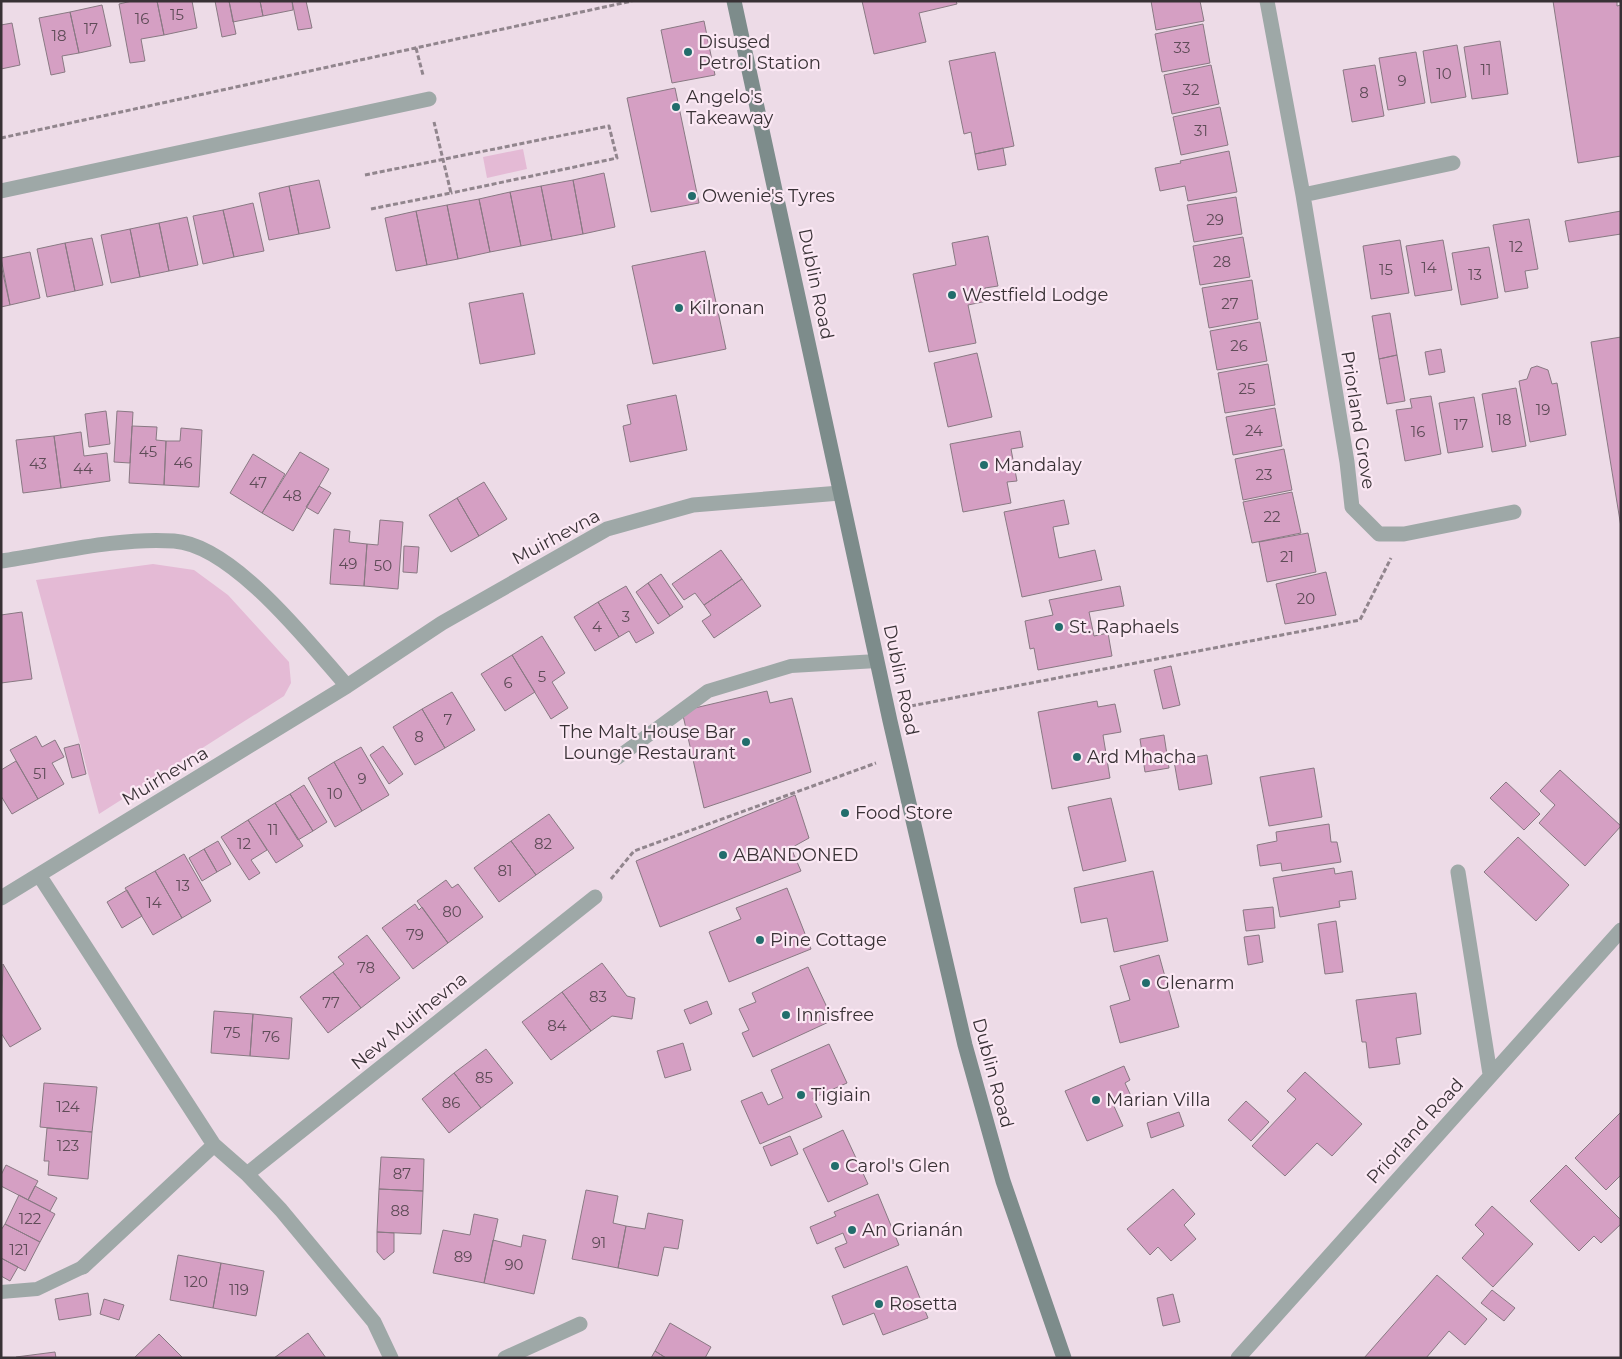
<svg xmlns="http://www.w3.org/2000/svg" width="1622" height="1359" viewBox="0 0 1622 1359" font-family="Montserrat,sans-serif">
  <rect width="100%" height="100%" fill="#eddbe7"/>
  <path fill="#e4bad5" d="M523 149 527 169 487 178 483 157Z
    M153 564 194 570 228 595 289 662 291 683 284 696 99 814 36 580Z"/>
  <path fill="#d59fc3" stroke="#897983" d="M132 1H157L164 35 141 39 145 61 130 63 119 4Z
    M157 1H192L197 28 164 35Z
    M215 1H229L236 34 222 37Z
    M229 1H260L263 16 233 22Z
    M260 1H292L293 10 263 16Z
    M292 1H306L312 28 298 30Z
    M862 1H956L957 4 919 13 926 42 874 54Z
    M1151 1H1200L1204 21 1156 30Z
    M1553 1H1617V6L1621 5V156L1578 163Z
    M102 5 111 46 79 53 70 12Z
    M70 12 79 53 62 56 65 72 51 75 39 18Z
    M704 21 715 75 672 83 661 30Z
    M12 23 20 65 1 69V25Z
    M1203 24 1210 63 1162 72 1155 34Z
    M1500 41 1508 94 1472 99 1464 47Z
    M1457 45 1466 97 1431 103 1423 51Z
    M995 52 1014 146 975 154 971 132 964 134 949 61Z
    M1416 52 1425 103 1388 110 1379 58Z
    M1211 65 1219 104 1172 114 1164 75Z
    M1375 65 1384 116 1352 122 1343 70Z
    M675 88 699 203 651 212 627 98Z
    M1220 107 1228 145 1181 155 1173 117Z
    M1003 148 1006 165 978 170 975 154Z
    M1229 151 1237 192 1188 201 1185 186 1160 191 1155 168 1181 163 1180 161Z
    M604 173 615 227 583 234 573 180Z
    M319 180 330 228 299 234 289 186Z
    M573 180 583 234 552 240 541 186Z
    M289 186 299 234 269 240 259 193Z
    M541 186 552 240 521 246 510 192Z
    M510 192 521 246 490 252 479 199Z
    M1236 197 1242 234 1194 242 1187 205Z
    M479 199 490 252 458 259 447 205Z
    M253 203 264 251 234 257 223 210Z
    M447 205 458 259 427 265 416 211Z
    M223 210 234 257 203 264 193 216Z
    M416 211 427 265 396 271 385 218Z
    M1621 211V234L1569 242 1565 221Z
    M187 217 198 265 169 271 159 223Z
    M1529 219 1538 269 1525 271 1528 288 1505 292 1493 225Z
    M159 223 169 271 140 277 130 229Z
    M130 229 140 277 111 283 101 235Z
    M988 236 998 286 985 288 987 301 968 305 976 343 929 352 913 274 956 265 952 243Z
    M1243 237 1250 277 1200 285 1193 246Z
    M92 238 103 285 75 291 65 243Z
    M1400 240 1409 293 1371 299 1363 246Z
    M1443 240 1452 290 1415 296 1406 246Z
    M65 243 75 291 47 297 37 249Z
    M1489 247 1498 298 1461 305 1452 253Z
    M705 251 726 349 653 364 632 266Z
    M30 252 40 298 10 305 1 258Z
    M1 265 10 305 1 307Z
    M1252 280 1258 319 1209 328 1202 288Z
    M523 293 535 354 480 364 469 303Z
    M1390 313 1397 355 1379 359 1372 316Z
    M1260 322 1267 361 1217 370 1210 331Z
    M1621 337V527L1591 342Z
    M1441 349 1445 372 1429 375 1425 352Z
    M977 353 992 417 948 427 934 363Z
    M1397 355 1405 401 1387 404 1379 359Z
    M1268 364 1275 405 1225 413 1218 373Z
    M1537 366 1548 370 1552 384 1557 383 1566 435 1530 442 1519 381 1527 379 1531 368Z
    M1516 388 1526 446 1492 452 1482 394Z
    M676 395 687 450 630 462 623 426 631 424 627 405Z
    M1431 396 1441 454 1405 461 1396 410 1412 408 1410 399Z
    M1474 397 1483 447 1448 453 1439 403Z
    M1275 408 1282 446 1233 455 1226 417Z
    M106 411 110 444 89 447 85 414Z
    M117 411 133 412 130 463 114 462Z
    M132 426 157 427 156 440 166 441 164 485 129 483Z
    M181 428 202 430 199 487 164 485 166 441H180Z
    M1020 431 1023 447 1011 449 1017 481 1007 482 1011 503 963 512 950 444Z
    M81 432 84 456 107 453 110 481 61 488 54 436Z
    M54 436 61 488 23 493 16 440Z
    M1284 449 1292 490 1243 500 1235 459Z
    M300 452 329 469 293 531 262 513Z
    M253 454 285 474 262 513 230 493Z
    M484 482 507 519 479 536 457 498Z
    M319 486 331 493 318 514 306 507Z
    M1292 492 1301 533 1252 543 1243 502Z
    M457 498 479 536 451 552 429 515Z
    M1064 500 1069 524 1053 527 1059 558 1095 550 1102 580 1022 597 1004 512Z
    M380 520 403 522 398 589 364 586 367 544 378 545Z
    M334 529 350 531 349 542 367 544 364 586 330 584Z
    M1308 533 1316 572 1267 582 1259 542Z
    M404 546 419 547 417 573 403 572Z
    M721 550 742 579 704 605 695 593 684 600 672 584Z
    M1326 572 1336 615 1285 624 1276 584Z
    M661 574 683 607 670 616 648 583Z
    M742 579 761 606 714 638 702 621 711 615 704 605Z
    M648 583 670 616 658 624 636 592Z
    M626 586 654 633 636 643 629 631 619 637 598 602Z
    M1120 586 1124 606 1089 612 1094 636 1108 633 1112 656 1038 670 1034 648 1030 649 1025 621 1053 615 1049 600Z
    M598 602 619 637 595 651 574 617Z
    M22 612 32 679 1 683V615Z
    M542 636 565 673 552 682 568 708 551 719 512 655Z
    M512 655 535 692 505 711 481 674Z
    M1171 666 1180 705 1163 709 1154 670Z
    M767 691 770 703 792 698 811 772 704 808 682 711Z
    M452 692 475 730 445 748 422 709Z
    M1097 701 1098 707 1115 704 1121 732 1103 735 1110 778 1052 789 1038 712Z
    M422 709 445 748 415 765 393 727Z
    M1164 735 1169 768 1145 772 1140 739Z
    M36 736 42 747 55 740 64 757 52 763 64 784 38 799 10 750Z
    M79 744 86 774 72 778 64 748Z
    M383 746 403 774 389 784 370 755Z
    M361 747 389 795 362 811 334 762Z
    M1207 755 1212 784 1179 790 1174 761Z
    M16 761 38 799 12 814 1 796V770Z
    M334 762 362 811 335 827 308 778Z
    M1314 768 1322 817 1269 826 1260 777Z
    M1560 770 1621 826 1585 866 1539 823 1555 805 1540 791Z
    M1506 782 1540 814 1524 830 1490 798Z
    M304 785 327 822 313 831 290 794Z
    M290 794 313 831 298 840 275 803Z
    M795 795 809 838 791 848 801 871 660 927 636 861Z
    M1111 798 1126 861 1083 871 1068 807Z
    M275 803 303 846 276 863 248 820Z
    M549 814 574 848 536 875 511 841Z
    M248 820 267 850 251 860 260 873 249 880 221 837Z
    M1329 824 1331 842H1337L1341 862 1282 871 1281 863 1260 866 1257 845 1277 841 1276 832Z
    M1518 837 1569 885 1536 921 1484 872Z
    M218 841 231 864 217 872 204 849Z
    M511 841 536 875 499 902 474 868Z
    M204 849 217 872 202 881 189 858Z
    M184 854 211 901 182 918 155 871Z
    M1334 868 1335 874 1352 871 1356 899 1339 901 1340 907 1280 917 1273 878Z
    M155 871 182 918 153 935 125 888Z
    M1153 871 1168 941 1114 952 1107 918 1081 923 1074 888Z
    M446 880 452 888 458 884 483 917 448 943 417 901Z
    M787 888 811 949 729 982 709 932 741 919 736 908Z
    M127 890 142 916 122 928 107 902Z
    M415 904 419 910 422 907 448 943 413 969 382 928Z
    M1273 907 1275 928 1246 931 1243 910Z
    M1336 921 1343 972 1325 974 1318 924Z
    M367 935 400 978 361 1008 333 972 344 964 338 957Z
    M1259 935 1263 962 1248 965 1244 937Z
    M1159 955 1179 1027 1120 1043 1110 1006 1130 1000 1120 966Z
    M602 963 627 996 635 998 632 1019 612 1016 591 1031 562 992Z
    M3 964 41 1029 10 1047 1 1033Z
    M808 967 833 1020 753 1057 742 1033 749 1030 739 1009 756 1002 752 993Z
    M333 972 361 1008 328 1033 300 997Z
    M562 992 591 1031 551 1060 522 1022Z
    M1416 993 1421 1034 1396 1038 1400 1064 1369 1068 1366 1042H1362L1356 1000Z
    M707 1001 712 1014 690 1024 684 1010Z
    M214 1011 253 1014 250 1056 211 1053Z
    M253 1014 292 1018 289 1059 250 1056Z
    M683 1043 691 1070 665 1078 657 1051Z
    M829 1044 847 1083 813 1098 822 1117 760 1144 741 1101 762 1092 768 1105 783 1098 771 1070Z
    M486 1049 513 1083 481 1108 454 1073Z
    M1124 1066 1130 1080 1125 1083 1131 1096 1113 1104 1123 1126 1087 1141 1065 1091Z
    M1305 1072 1362 1124 1332 1156 1317 1143 1285 1176 1252 1146 1296 1099 1287 1091Z
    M454 1073 481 1108 449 1133 422 1099Z
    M44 1083 97 1087 92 1132 40 1127Z
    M1246 1101 1269 1122 1251 1141 1228 1120Z
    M1179 1112 1184 1126 1151 1138 1147 1123Z
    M1621 1112V1175L1606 1190 1575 1158Z
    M47 1128 92 1132 88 1179 48 1175 49 1161H44Z
    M843 1130 868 1184 828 1202 803 1149Z
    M790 1136 798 1154 771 1166 763 1147Z
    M381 1157 424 1159 423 1191 379 1189Z
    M6 1165 38 1181 28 1200 1 1186V1175Z
    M1566 1165 1621 1220V1224L1601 1243 1594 1236 1579 1251 1530 1201Z
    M35 1186 57 1198 50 1211 28 1200Z
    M379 1189 423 1191 421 1234 377 1232Z
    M1173 1189 1195 1214 1184 1225 1196 1239 1171 1261 1158 1247 1150 1255 1127 1229Z
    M586 1190 618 1196 613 1223 626 1226 618 1268 572 1259Z
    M878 1194 899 1245 844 1268 835 1248 847 1243 843 1233 817 1244 810 1227 836 1216 834 1212Z
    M19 1195 55 1214 40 1242 5 1224Z
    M1492 1206 1533 1244 1493 1287 1462 1258 1484 1234 1475 1225Z
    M648 1213 683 1220 678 1249 664 1247 658 1276 618 1268 626 1226 645 1229Z
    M474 1214 498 1219 484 1283 433 1273 443 1230 470 1235Z
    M5 1224 40 1242 25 1271 1 1258V1230Z
    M377 1232 394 1233V1252L384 1260 377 1252Z
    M523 1235 546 1240 534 1294 484 1283 493 1240 521 1247Z
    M178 1255 221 1263 213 1308 170 1300Z
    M1 1258 18 1267 10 1281 1 1276Z
    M221 1263 264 1271 256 1316 213 1308Z
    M907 1266 928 1318 883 1335 874 1313 843 1325 832 1296Z
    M1437 1275 1487 1319 1465 1345 1449 1331 1426 1358H1364Z
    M1492 1290 1515 1308 1504 1321 1481 1303Z
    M88 1293 91 1315 59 1320 55 1299Z
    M1173 1294 1180 1322 1163 1326 1157 1298Z
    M104 1299 124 1305 119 1320 100 1314Z
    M670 1323 711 1347 705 1358H666L655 1351Z
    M308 1333 326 1358H274Z
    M159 1334 183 1358H134Z
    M655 1351 666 1358H651Z
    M55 1352 56 1358H16V1357Z"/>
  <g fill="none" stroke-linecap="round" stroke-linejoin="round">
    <path stroke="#91858d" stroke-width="3" stroke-dasharray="5 2.5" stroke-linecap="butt" d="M416 48 423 75
      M1 138 632 1
      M365 175 609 126 617 158 451 193
      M371 209 451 193 434 122
      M911 706 1360 620 1391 558
      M611 879 634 851 876 763"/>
    <path stroke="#9ea8a7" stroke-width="14" d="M617 758 708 691 791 666 877 661
      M1 1292 37 1289 83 1267"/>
    <path stroke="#9ea8a7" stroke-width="15" d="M1267 1 1303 195 1347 462 1352 507 1379 534H1404L1514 512
      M1 191 429 99
      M1303 195 1453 163
      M1 561C56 553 119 537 174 541 233 545 309 643 347 686L442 623 607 529 693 505 840 493
      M1458 872 1490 1074
      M39 875 214 1145 247 1174 281 1210 374 1322 391 1358
      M1 898 347 686
      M247 1174 595 897
      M83 1267 214 1145
      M505 1358 580 1324
      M1238 1358 1621 930"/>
    <path stroke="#7d8c8b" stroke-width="15" d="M734 1 890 721 965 1045 1003 1181 1064 1358"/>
  </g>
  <g fill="#226d6c" stroke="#fbe8f4" stroke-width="2">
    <circle cx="688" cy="52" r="5"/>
    <circle cx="676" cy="107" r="5"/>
    <circle cx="692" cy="196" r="5"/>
    <circle cx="952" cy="295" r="5"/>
    <circle cx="679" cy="308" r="5"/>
    <circle cx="984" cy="465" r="5"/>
    <circle cx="1059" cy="627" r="5"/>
    <circle cx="746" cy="742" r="5"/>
    <circle cx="1077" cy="757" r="5"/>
    <circle cx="845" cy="813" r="5"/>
    <circle cx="723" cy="855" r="5"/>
    <circle cx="760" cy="940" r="5"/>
    <circle cx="1146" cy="983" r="5"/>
    <circle cx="786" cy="1015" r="5"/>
    <circle cx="801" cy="1095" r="5"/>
    <circle cx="1096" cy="1100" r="5"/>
    <circle cx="835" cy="1166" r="5"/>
    <circle cx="852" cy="1230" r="5"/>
    <circle cx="879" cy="1304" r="5"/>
  </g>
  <g text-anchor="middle" stroke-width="4.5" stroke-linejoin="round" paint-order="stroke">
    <g font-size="15" fill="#5f4c58">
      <text x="177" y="20">15</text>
      <text x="142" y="24">16</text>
      <text x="91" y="34">17</text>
      <text x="59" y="41">18</text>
      <text x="1182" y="53">33</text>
      <text x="1486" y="75">11</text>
      <text x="1444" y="79">10</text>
      <text x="1402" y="86">9</text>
      <text x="1191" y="95">32</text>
      <text x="1364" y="98">8</text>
      <text x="1201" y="136">31</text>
      <text x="1215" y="225">29</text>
      <text x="1516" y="252">12</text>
      <text x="1222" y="267">28</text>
      <text x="1429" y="273">14</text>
      <text x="1386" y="275">15</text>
      <text x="1475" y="280">13</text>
      <text x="1230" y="309">27</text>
      <text x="1239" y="351">26</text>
      <text x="1247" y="394">25</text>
      <text x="1543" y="415">19</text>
      <text x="1504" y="425">18</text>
      <text x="1461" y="430">17</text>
      <text x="1254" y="436">24</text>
      <text x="1418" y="437">16</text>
      <text x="148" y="457">45</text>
      <text x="183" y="468">46</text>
      <text x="38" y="469">43</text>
      <text x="83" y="474">44</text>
      <text x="1264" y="480">23</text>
      <text x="258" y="488">47</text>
      <text x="292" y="501">48</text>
      <text x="1272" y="522">22</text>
      <text x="1287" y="562">21</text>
      <text x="348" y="569">49</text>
      <text x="383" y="571">50</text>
      <text x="1306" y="604">20</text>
      <text x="626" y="622">3</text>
      <text x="597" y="632">4</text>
      <text x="542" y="682">5</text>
      <text x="508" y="688">6</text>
      <text x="448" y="725">7</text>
      <text x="419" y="742">8</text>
      <text x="40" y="779">51</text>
      <text x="362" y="784">9</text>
      <text x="335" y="799">10</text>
      <text x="273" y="835">11</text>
      <text x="244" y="849">12</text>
      <text x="543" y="849">82</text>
      <text x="505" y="876">81</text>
      <text x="183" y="891">13</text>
      <text x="154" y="908">14</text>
      <text x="452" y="917">80</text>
      <text x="415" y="940">79</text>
      <text x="366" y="973">78</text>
      <text x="598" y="1002">83</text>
      <text x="331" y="1008">77</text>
      <text x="557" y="1031">84</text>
      <text x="232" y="1038">75</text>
      <text x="271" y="1042">76</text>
      <text x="484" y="1083">85</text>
      <text x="451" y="1108">86</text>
      <text x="68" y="1112">124</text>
      <text x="68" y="1151">123</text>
      <text x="402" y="1179">87</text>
      <text x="400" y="1216">88</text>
      <text x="30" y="1224">122</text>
      <text x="599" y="1248">91</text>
      <text x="19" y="1255">121</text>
      <text x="463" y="1262">89</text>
      <text x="514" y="1270">90</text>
      <text x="196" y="1287">120</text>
      <text x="239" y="1295">119</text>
    </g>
    <g font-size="18" fill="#383135" stroke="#fbe8f4" text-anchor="start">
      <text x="698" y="48">Disused<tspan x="698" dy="21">Petrol Station</tspan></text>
      <text x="686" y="103">Angelo's<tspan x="686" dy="21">Takeaway</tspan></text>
      <text x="702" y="202">Owenie's Tyres</text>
      <text x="962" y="301">Westfield Lodge</text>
      <text x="689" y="314">Kilronan</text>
      <text x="994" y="471">Mandalay</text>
      <text x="1069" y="633">St. Raphaels</text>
      <text x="736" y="738" text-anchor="end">The Malt House Bar<tspan x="736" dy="21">Lounge Restaurant</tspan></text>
      <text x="1087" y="763">Ard Mhacha</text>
      <text x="855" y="819">Food Store</text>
      <text x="733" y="861">ABANDONED</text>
      <text x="770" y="946">Pine Cottage</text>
      <text x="1156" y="989">Glenarm</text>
      <text x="796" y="1021">Innisfree</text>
      <text x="811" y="1101">Tigiain</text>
      <text x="1106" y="1106">Marian Villa</text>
      <text x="845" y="1172">Carol's Glen</text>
      <text x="862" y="1236">An Grianán</text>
      <text x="889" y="1310">Rosetta</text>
    </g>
    <g font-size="18" fill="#383135" stroke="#fbe8f4">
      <text transform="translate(816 284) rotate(78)" y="6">Dublin Road</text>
      <text transform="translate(1358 420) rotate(81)" y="6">Priorland Grove</text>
      <text transform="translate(556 537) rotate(-28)" y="6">Muirhevna</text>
      <text transform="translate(901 680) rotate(78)" y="6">Dublin Road</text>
      <text transform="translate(165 776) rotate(-31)" y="6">Muirhevna</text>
      <text transform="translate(409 1021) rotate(-39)" y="6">New Muirhevna</text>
      <text transform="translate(993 1073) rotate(75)" y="6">Dublin Road</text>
      <text transform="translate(1415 1131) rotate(-48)" y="6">Priorland Road</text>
    </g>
  </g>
  <rect width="1622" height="1359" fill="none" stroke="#383135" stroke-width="5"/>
</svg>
